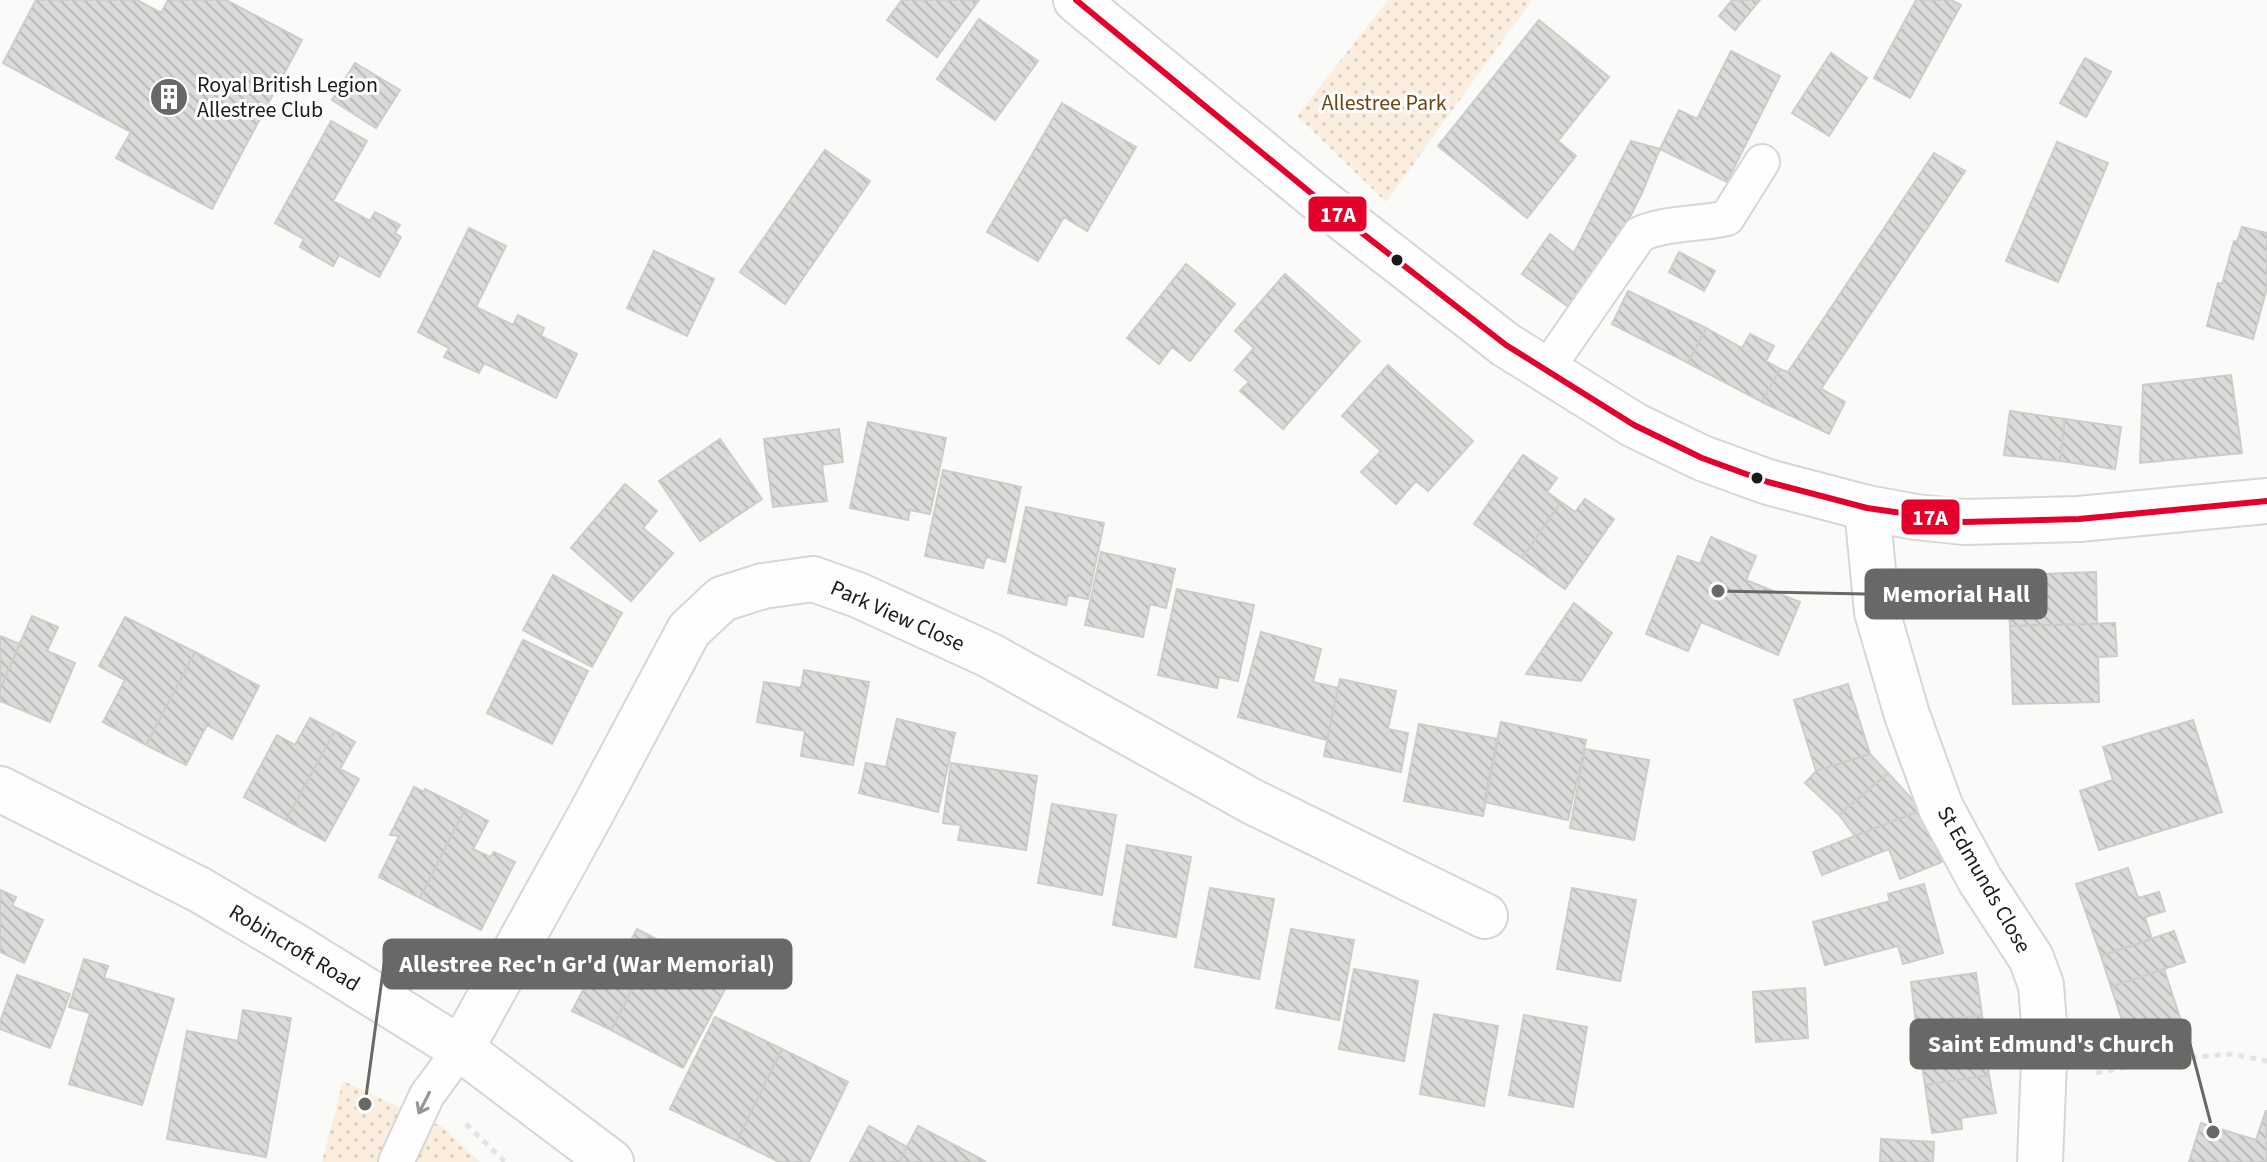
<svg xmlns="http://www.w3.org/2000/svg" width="2267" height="1162" viewBox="0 0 2267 1162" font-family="'Source Sans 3',sans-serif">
  <defs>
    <pattern id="park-dots" width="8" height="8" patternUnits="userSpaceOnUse" patternTransform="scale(2)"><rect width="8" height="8" fill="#fbeede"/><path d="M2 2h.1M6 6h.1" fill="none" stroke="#d7ccbe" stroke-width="1.8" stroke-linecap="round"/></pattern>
    <pattern id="building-back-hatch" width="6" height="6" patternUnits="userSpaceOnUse" patternTransform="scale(2)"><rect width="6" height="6" fill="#dbdcd9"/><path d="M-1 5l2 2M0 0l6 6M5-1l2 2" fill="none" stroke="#bbbcba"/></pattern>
  </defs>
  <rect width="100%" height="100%" fill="#fafbf8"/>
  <path fill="url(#park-dots)" d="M1388 0H1532L1386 202 1297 116Z
    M343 1081 443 1127 480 1162H322Z"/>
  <path fill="url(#building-back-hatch)" stroke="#cccdca" stroke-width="2" d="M36 0H137L161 13 168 0H226L302 40 212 209 116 158 131 132 3 63Z
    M902 0H979L937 57 887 20Z
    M1732 0H1760L1735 30 1719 16Z
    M1916 0H1951L1961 5 1910 98 1874 78Z
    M979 19 1038 61 995 120 937 79Z
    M1539 20 1609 77 1558 141 1576 156 1527 218 1438 146Z
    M1731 51 1780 76 1727 182 1660 149 1679 110 1697 119Z
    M1831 53 1867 78 1829 136 1792 113Z
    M2085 58 2111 72 2086 117 2060 103Z
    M355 63 400 90 376 128 332 100Z
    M1062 103 1136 147 1087 231 1064 217 1038 261 987 232Z
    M331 121 367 141 333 201 370 221 375 212 400 225 395 233 401 237 379 277 339 255 333 266 300 247 304 239 275 223Z
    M1631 141 1660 149 1642 193 1595 286 1576 312 1522 274 1550 234 1574 253Z
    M2057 142 2108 163 2058 282 2006 261Z
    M825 150 870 181 785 304 740 272Z
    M1934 153 1965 171 1821 389 1845 402 1829 434 1762 402 1780 369 1788 372Z
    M2242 227 2267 233V288L2253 339 2207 326 2218 283 2222 284 2234 241 2237 242Z
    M469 228 506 246 476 307 513 325 518 315 544 328 541 336 577 354 556 398 484 363 479 373 444 357 449 348 418 332Z
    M654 251 714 279 687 336 627 308Z
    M1679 252 1715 271 1704 291 1669 272Z
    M1186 264 1235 304 1190 361 1172 347 1159 364 1127 338Z
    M1285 274 1360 341 1283 429 1240 391 1249 382 1235 370 1254 348 1235 331Z
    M1628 291 1706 328 1688 363 1612 324Z
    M1706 328 1742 348 1750 334 1774 346 1766 361 1780 369 1762 402 1688 363Z
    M1388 365 1473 441 1428 491 1416 481 1396 504 1361 472 1381 451 1342 416Z
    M2231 375 2242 453 2140 463 2143 385Z
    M2010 411 2065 419 2060 461 2004 455Z
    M2065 419 2121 427 2115 469 2060 461Z
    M868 422 946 438 930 514 910 510 908 520 850 508Z
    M839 429 843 462 822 465 827 501 773 507 764 439Z
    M720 439 762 499 700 541 659 481Z
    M1523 455 1557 478 1547 492 1561 502 1522 558 1474 524Z
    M943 470 1021 487 1005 562 986 557 983 568 925 556Z
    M625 484 657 511 643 528 673 553 631 601 571 548Z
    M1585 499 1614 519 1565 589 1522 558 1561 502 1575 512Z
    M1026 507 1104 523 1088 599 1068 595 1066 605 1008 593Z
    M1711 537 1756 556 1746 580 1800 602 1778 655 1701 622 1688 651 1646 634 1678 556 1700 564Z
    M1101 552 1175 569 1166 608 1150 604 1143 637 1085 625Z
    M2096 572 2097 624 2010 626 2007 575Z
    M553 575 622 613 592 667 523 630Z
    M1177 589 1254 605 1238 681 1219 677 1217 688 1158 675Z
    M1574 603 1612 633 1581 681 1526 674Z
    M32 616 58 627 47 651 75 663 50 722 0 701V689Z
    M125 617 195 652 146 745 103 722 125 680 99 666Z
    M2115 623 2117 656 2098 657 2099 702 2013 704 2010 626Z
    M1261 632 1321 649 1313 682 1338 688 1327 740 1238 717Z
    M0 636 20 644 0 689Z
    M523 640 588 671 552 744 487 713Z
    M195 652 259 686 232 739 207 725 186 765 146 745Z
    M804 670 869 682 853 765 801 756 805 731 757 722 764 682 801 688Z
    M1340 679 1396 691 1388 729 1408 733 1401 772 1324 756Z
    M1848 684 1870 754 1816 771 1794 700Z
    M310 718 335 731 286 820 244 797 277 735 295 745Z
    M897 719 955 733 938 812 859 793 866 763 886 767Z
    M2193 720 2222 812 2099 850 2080 791 2113 780 2103 747Z
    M1501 722 1586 740 1568 820 1484 802Z
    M1419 724 1498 739 1483 816 1404 801Z
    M335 731 355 742 340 769 359 779 325 841 286 820Z
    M1585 749 1649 760 1634 840 1570 828Z
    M1870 754 1888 773 1839 815 1805 783 1816 771Z
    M951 763 1037 776 1026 850 958 840 961 825 943 823Z
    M1888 773 1922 810 1855 836 1839 815Z
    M414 787 424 792 425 789 465 809 420 898 379 877 399 836 390 835Z
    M1052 804 1116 815 1102 895 1038 883Z
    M465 809 488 821 473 849 490 857 494 852 515 862 481 930 420 898Z
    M1922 810 1942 862 1900 879 1889 849 1822 875 1813 852Z
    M1127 845 1191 857 1176 937 1113 925Z
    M2128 868 2138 898 2159 892 2165 911 2145 917 2152 939 2101 956 2076 884Z
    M1924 884 1943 953 1903 964 1898 946 1825 965 1813 922 1890 901 1888 894Z
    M1210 888 1274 899 1259 979 1195 967Z
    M1572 888 1636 900 1620 981 1557 969Z
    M0 890 16 897 12 906 43 920 24 963 0 952Z
    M637 929 658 940 611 1030 572 1011 605 948 622 957Z
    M1291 929 1354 940 1339 1020 1276 1008Z
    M2174 931 2185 962 2111 987 2101 956Z
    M658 940 731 978 683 1068 611 1030Z
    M84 959 108 966 104 978 174 999 142 1105 69 1084 90 1013 69 1007Z
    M1354 969 1418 981 1404 1061 1339 1049Z
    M2164 969 2185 1033 2132 1050 2111 987Z
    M1976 973 1982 1015 1916 1024 1911 982Z
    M17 975 70 994 50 1048 0 1029V1022Z
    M1805 988 1808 1038 1756 1042 1753 992Z
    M243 1010 291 1018 266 1157 167 1139 187 1031 238 1041Z
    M1434 1014 1498 1026 1484 1106 1420 1094Z
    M1524 1015 1587 1027 1573 1107 1509 1095Z
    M1982 1015 1984 1029 1993 1027 1995 1045 1985 1046 1989 1075 1925 1085 1916 1024Z
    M715 1017 782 1049 737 1141 670 1109Z
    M782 1049 848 1082 809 1162H779L737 1141Z
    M1989 1075 1996 1113 1961 1118 1962 1129 1932 1133 1925 1085Z
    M2266 1110 2267 1162H2189L2201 1123 2256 1140Z
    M869 1126 907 1147 899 1162H850Z
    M918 1126 985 1161 984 1162H899Z
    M1881 1139 1934 1142 1933 1162H1880Z"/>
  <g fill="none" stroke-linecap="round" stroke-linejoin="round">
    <g stroke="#d6d6d4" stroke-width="38">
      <path id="lane" d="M1546 370 1640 234C1668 222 1697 225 1727 218L1762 162
        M396 1162 427 1095 461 1049"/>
    </g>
    <g stroke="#d6d6d4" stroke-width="48">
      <path id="street" d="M1867 508 1877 612 1907 715 1941 808 1980 880 2031 958 2041 985 2045 1036 2040 1162
        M461 1049 592 812 689 630 722 599 763 586 813 579 858 595 989 655 1253 802 1485 916"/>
    </g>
    <g stroke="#d6d6d4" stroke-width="48">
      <path id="secondary" d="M1076 0 1317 198 1506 345 1634 425 1702 458 1768 482 1867 508 1916 517 1964 522 2079 519 2267 501
        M0 789 200 890 293 945 461 1049 611 1162"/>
    </g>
    <path stroke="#e3e3e2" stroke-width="5" stroke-dasharray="6 6" stroke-linecap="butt" d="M2096 1073 2162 1060 2232 1054 2267 1061
      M466 1124 505 1162"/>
    <use href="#lane" stroke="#fefefe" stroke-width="34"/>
    <use href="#street" stroke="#fefefe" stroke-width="44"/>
    <use href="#secondary" stroke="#fefefe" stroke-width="44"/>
    <g stroke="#fff" stroke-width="12">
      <path id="bus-1" d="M1076 0 1317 198 1506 345 1634 425 1702 458 1768 482 1867 508 1964 522 2079 519 2267 501"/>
    </g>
    <use href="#bus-1" stroke="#e4002b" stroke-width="6"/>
  </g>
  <defs><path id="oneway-shaft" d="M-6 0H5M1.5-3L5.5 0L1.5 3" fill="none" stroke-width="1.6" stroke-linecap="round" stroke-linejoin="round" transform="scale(2)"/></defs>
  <use stroke="#979796" href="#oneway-shaft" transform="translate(424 1103) rotate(117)"/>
  <defs>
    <g id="building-disc" transform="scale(2)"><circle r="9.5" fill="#686966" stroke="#fff"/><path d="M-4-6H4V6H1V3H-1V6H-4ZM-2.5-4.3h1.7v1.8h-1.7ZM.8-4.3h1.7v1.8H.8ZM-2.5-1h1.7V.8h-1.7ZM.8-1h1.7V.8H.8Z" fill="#fff"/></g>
  </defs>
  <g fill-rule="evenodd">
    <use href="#building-disc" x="169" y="97"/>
  </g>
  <g fill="#1a1a18" stroke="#fff" stroke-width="3">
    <circle cx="1397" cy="260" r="7"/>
    <circle cx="1757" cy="478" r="7"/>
  </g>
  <g text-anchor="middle" stroke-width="6" stroke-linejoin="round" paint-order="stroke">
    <g font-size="22" fill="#1a1a18" stroke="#fff" text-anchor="start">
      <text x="197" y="92">Royal British Legion<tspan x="197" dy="25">Allestree Club</tspan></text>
    </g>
    <g font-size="22" fill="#6b4611" stroke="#fff">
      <text x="1384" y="110">Allestree Park</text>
    </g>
    <g font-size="22" fill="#1a1a18" stroke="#fff">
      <text transform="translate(898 615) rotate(24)" y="8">Park View Close</text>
      <text transform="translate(1985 879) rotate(60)" y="8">St Edmunds Close</text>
      <text transform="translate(295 947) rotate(31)" y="8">Robincroft Road</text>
    </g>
  </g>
  <path fill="none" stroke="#686966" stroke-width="3" d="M1718 591L1866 594M365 1104L384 964M2213 1132L2190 1044"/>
  <g fill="#686966" stroke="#fff" stroke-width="3">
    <circle cx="1718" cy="591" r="8"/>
    <circle cx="365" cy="1104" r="8"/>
    <circle cx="2213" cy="1132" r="8"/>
  </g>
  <g fill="#686966" stroke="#686966" stroke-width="3">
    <rect x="1866" y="570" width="180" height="48" rx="8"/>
    <rect x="384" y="940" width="407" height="48" rx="8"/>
    <rect x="1911" y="1020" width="279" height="48" rx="8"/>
  </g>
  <g font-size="24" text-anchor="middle" font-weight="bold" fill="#fff">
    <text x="1956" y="602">Memorial Hall</text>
    <text x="587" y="972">Allestree Rec'n Gr'd (War Memorial)</text>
    <text x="2051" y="1052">Saint Edmund's Church</text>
  </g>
  <g stroke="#fff" stroke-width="3">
    <rect x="1307" y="195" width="61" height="38" rx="8" fill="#e4002b"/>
    <rect x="1900" y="498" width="61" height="38" rx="8" fill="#e4002b"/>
  </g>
  <g font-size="22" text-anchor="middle" font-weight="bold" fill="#fff">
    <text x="1338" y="222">17A</text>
    <text x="1930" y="525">17A</text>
  </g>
</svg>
